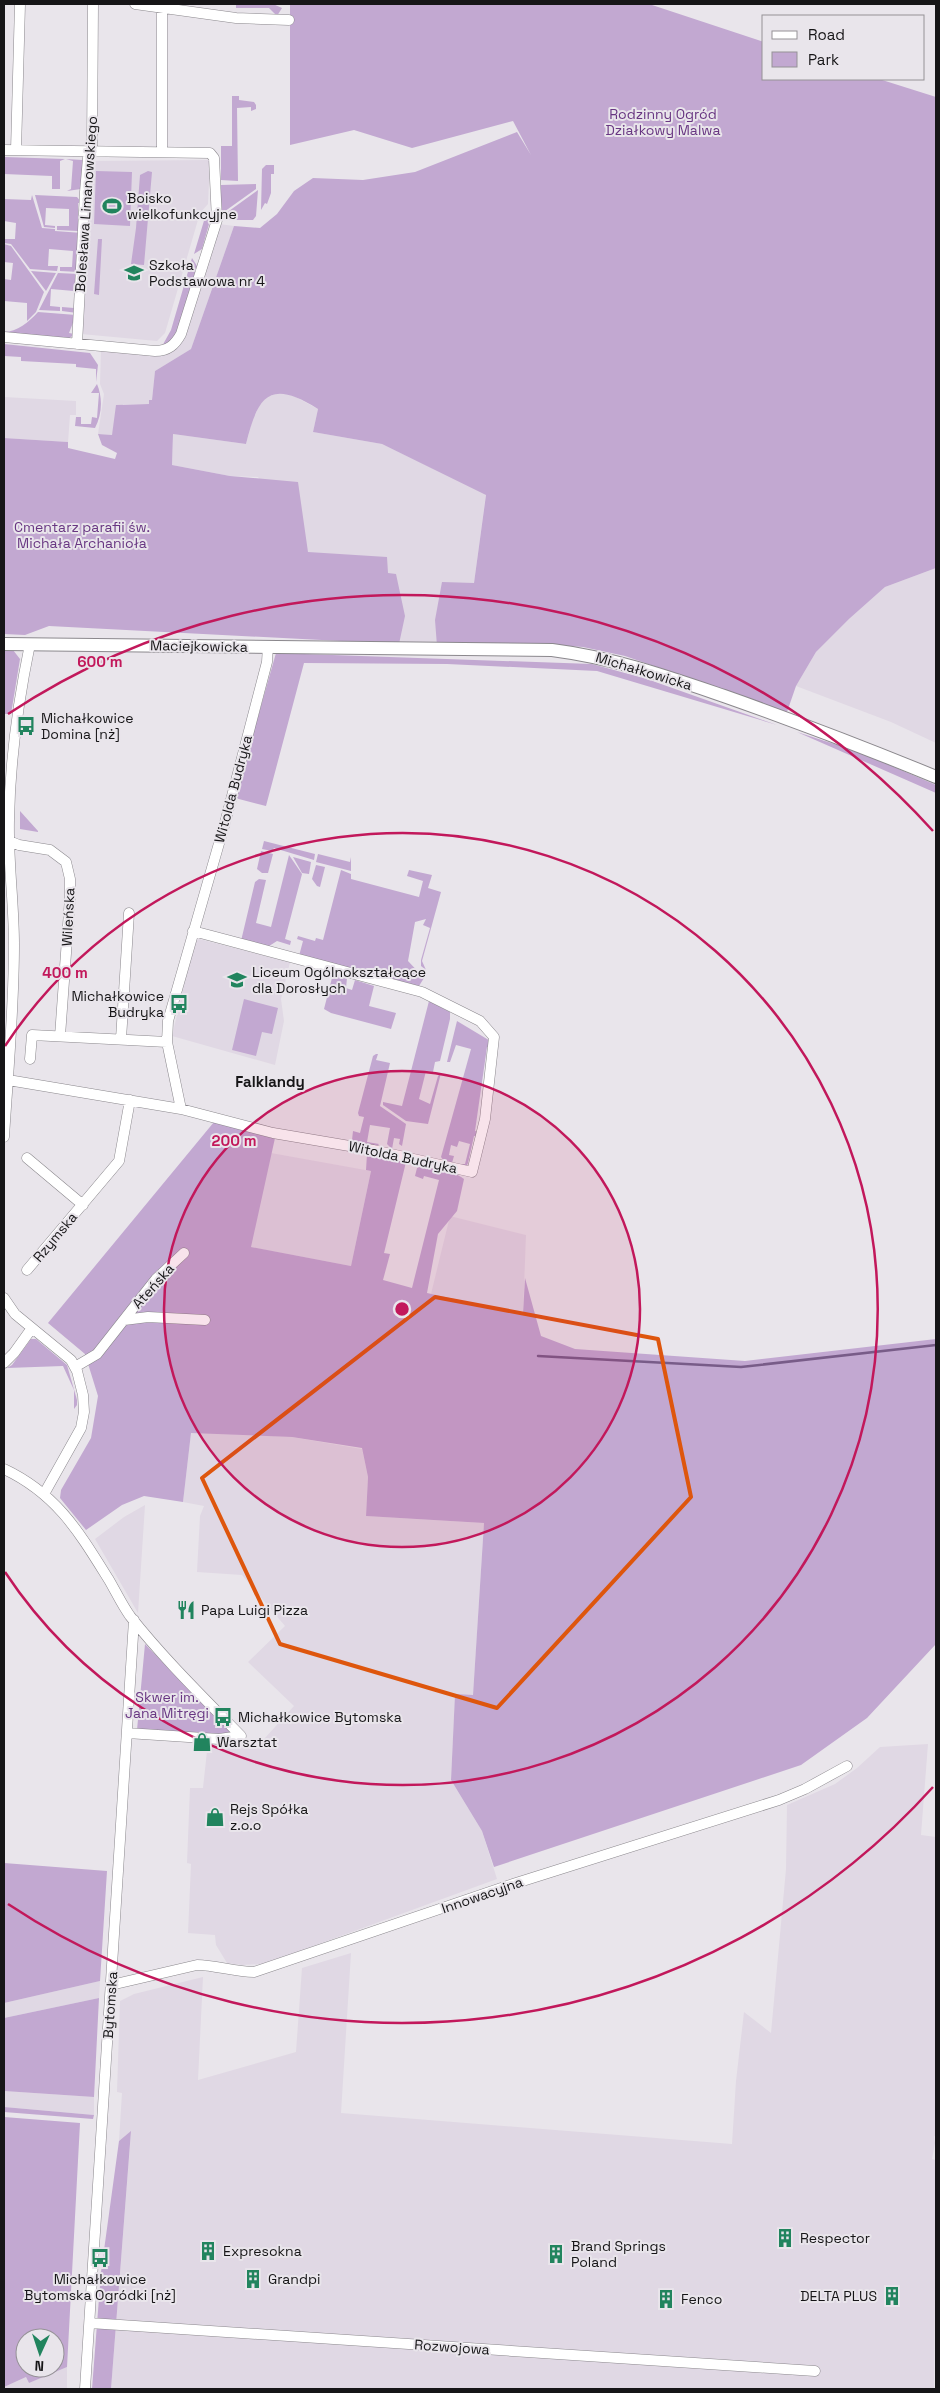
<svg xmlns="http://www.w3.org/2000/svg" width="940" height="2393" viewBox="0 0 940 2393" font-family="'Space Grotesk',sans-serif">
  <rect width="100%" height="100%" fill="#e9e5eb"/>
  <path fill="#e0d8e4" d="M210 160 208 204 200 213 165 333 157 341 81 334 91 161Z
    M219 224 234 226 191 349 155 371 152 400 149 404H123L112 435 98 434 104 394 100 384 101 349 165 354Z
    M279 393 292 395 318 409 313 432 382 444 486 494 474 583 437 646 399 644 388 573 308 552 258 477 230 476 172 465 173 434 246 444 253 418 261 403 269 396Z
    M4 397 76 401V415H70L68 442 4 438Z
    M936 568V743L891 722 796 686 816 652 849 619 885 587Z
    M199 939 290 962 281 999 284 1021 275 1065 172 1036 194 943Z
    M271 1153 371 1171 351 1266 250 1247Z
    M450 1216 526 1235 523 1314 431 1294Z
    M191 1432 292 1437 362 1449 368 1477 366 1516 484 1523 473 1696 455 1695 451 1780 482 1831 497 1879 264 1964 242 1965 227 1963 216 1945 215 1935 188 1933 191 1864 187 1863 190 1788H203L208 1742 255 1749 294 1706 248 1662 285 1626 242 1575 197 1572 200 1516 204 1506 183 1502Z
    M145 1505 138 1613 95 1539 124 1517Z
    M928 1744 921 1835 936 1837V2137L934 2136 935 2143 932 2159 936 2160 934 2389H111L131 2132 119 2141 122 2093 117 2092 120 2001 134 1994 203 1977 198 2080 296 2052 302 1968 351 1953 341 2113 732 2144 736 2081 744 2012 771 2033 786 1869 787 1805 835 1784 857 1768 880 1747Z
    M100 1981 99 1998 4 2018V2003Z
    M4 2091 94 2097V2115L4 2107Z
    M67 2367V2389H4V2387L26 2377 29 2383Z"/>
  <path fill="#c2a8d1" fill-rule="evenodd" d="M236 4H273L282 8 277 16 269 8H236Z
    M290 4H649L764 42V79H879L936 97V568L885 587 849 619 816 652 796 686 787 712 625 656 583 647 541 644 437 646 435 620 442 582 474 583 486 495 382 444 313 432 318 409C270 379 258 395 246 444L173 434 172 465 230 476 298 482 308 552 387 557 388 573 396 574 405 616 399 644 49 626 25 635 4 634V438L68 442V448L115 459 117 453 102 445 98 434 112 435 116 405 149 404V400H152L155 371 191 349 234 226 260 228 277 214 294 191 313 178 363 180 415 172 517 132 531 155 513 121 412 148 354 130 290 145Z
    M232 96H239V100L254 102 256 105V109L251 111V107L237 108 238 181 221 180V146H232Z
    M4 157 65 159 60 161V189H52V176L4 174Z
    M66 159 83 160 81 189 67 191 71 189 73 161Z
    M266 165H274V174H271V193L267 204 265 203 261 210 262 169Z
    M96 171 132 172 130 226 94 224Z
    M148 171 152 172 144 265 131 264 136 228 140 175Z
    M256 184V189L221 214V185Z
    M258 190 256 216 253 220H229L222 216Z
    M32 195 42 228 55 229V231L82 233 79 272 60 271V267H72L73 251 49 249 48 266H58L57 271 30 269 11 244 4 243V239H15L16 223 4 221V199L31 200Z
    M35 195 77 197 82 203H78V231L57 230V226H69V209L46 208 45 225 55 226V228L44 227Z
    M211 212V217L202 249 194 254 206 214Z
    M98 239H102L99 295 94 294Z
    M4 244 11 246 44 292 36 312 27 321V303L4 301V279L11 280 13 263 4 262Z
    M192 258 197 266 175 338 161 348 171 330Z
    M31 271 56 273 46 291Z
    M58 273 79 274 77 313 62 311V307L74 308V291L51 289 50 306 60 307V311L39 310Z
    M38 312 76 315 69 333 75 334 68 339 5 333 4 332C17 332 29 322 38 312Z
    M4 344 90 353 98 365 96 382V369L76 367V364L21 361V357L4 356Z
    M97 384C103 398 102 415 95 428L75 426 76 417H81V424H91L92 417 97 418 99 393H91Z
    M4 650H13L20 659 11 714H4Z
    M276 653 592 664 647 679 777 725 597 671 447 664 304 663 266 806 235 798Z
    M797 732 859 752 936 785V793Z
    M20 811 38 831V832L20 829Z
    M264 841 315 854 314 860 274 848 272 851 262 849Z
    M261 851 273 854 268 873H262L257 869Z
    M318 854 350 862 351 857V871L316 862Z
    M289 855 302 874 285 939 291 941 290 945 277 941 266 948 241 941 255 882 259 879 266 880 256 923 271 927Z
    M293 857 311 862 309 874 302 873Z
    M316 865 325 867 320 887 317 886 312 879Z
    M341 870 351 874V879L419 897 423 881 407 876 409 870 432 875 428 888 441 892 422 961 426 970 421 966V960L430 928 423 925 426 919 415 922 408 961 424 978 419 986 299 956 303 941 297 939 298 936 315 941 316 938 323 940Z
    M336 975 347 978 346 988 352 990 355 980 374 986 369 1006 396 1013 391 1029 331 1013 324 1009 332 978Z
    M244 999 278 1008 272 1034 262 1032 256 1056 232 1050Z
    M429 1001 450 1012V1019L440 1061 435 1062 433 1072 426 1071 419 1099 430 1104 438 1076 441 1073 428 1124 406 1121 383 1105V1102L402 1106Z
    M457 1021 492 1042 491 1047H487L475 1131 480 1132 479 1137 474 1136 468 1163 466 1167 459 1166V1164H465L470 1144 459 1141 457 1147 451 1145 449 1155 454 1156 452 1163 444 1161 441 1157 471 1049 456 1045 450 1062H447Z
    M376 1054H378L376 1060 390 1063 380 1106 406 1124 402 1146 399 1144 400 1139 394 1138 392 1149 387 1144 390 1128 370 1125 367 1142 379 1144 377 1146 354 1142 352 1140 353 1131 360 1133 364 1117 359 1116 358 1113 373 1056Z
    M214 1122 275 1138 251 1247 351 1266 371 1171 366 1170 367 1154 406 1162 385 1249 384 1253 390 1254 383 1280 412 1288 439 1180 424 1176 423 1179 415 1176 417 1168C424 1163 459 1173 464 1179L457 1211 438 1234 427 1293 523 1314 525 1278 541 1336 575 1349 745 1361 936 1339V1644L867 1718 801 1765 494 1867 482 1831 451 1780 455 1694 473 1695 484 1523 366 1516 368 1477 362 1448 292 1437 191 1433 183 1502 144 1496 122 1505 86 1530 60 1498 61 1490 91 1438 98 1396 85 1354 48 1323Z
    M31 1339H36L67 1365 77 1400V1405L74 1409V1390L63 1366 7 1368 12 1365Z
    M145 1644 231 1733 223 1735 137 1730Z
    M4 1863 107 1871 100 1981 4 2003Z
    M99 1998 94 2097 4 2091V2018Z
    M4 2107 94 2115 93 2119 4 2112Z
    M4 2117 80 2123 67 2367 29 2383 26 2377 4 2387ZM25 2338H55V2368H25Z
    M131 2131 111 2389H92L101 2272 119 2141Z"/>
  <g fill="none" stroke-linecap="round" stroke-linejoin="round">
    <path stroke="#785c88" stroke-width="2.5" d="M538 1356 741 1367 936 1345"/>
    <g stroke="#8b888d" stroke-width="11">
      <path id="minor" d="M135 4 236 18 289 20
        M162 4V152
        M4 150 210 153 214 158 217 220 181 334C175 345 168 351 155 351L4 337
        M16 150 20 4
        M77 344 85 192 88 158 92 152 93 4
        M9 841 19 845 50 850 66 862 70 879V898L60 1036
        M121 1039 129 913
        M30 1059 32 1035 167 1042
        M8 1080 181 1109 273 1133 373 1150 472 1172 485 1119 494 1037 480 1021 422 992 193 931
        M181 1109 167 1042 168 1021 226 819 267 662 268 646
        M4 1137C8 1073 14 1009 14 945 14 903 8 862 9 820 10 762 18 702 30 644
        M27 1158 83 1205
        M27 1270 119 1161 130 1100
        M4 1298 15 1314 71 1360 77 1371 83 1395 84 1412 81 1428 44 1494
        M124 1320 148 1317 205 1320
        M4 1363 14 1353 32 1328
        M75 1367 97 1354 156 1279 184 1253
        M4 1469C57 1494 79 1532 109 1580 116 1592 122 1605 130 1616 164 1659 203 1697 241 1736L219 1739 127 1733
        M111 1985 197 1965C216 1965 234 1972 254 1972L513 1884 779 1800 805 1789 847 1766
        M90 2323 815 2371
        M85 2389 134 1620"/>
    </g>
    <g stroke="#8b888d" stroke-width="14">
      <path id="tertiary" d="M4 644 552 650C614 658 665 676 724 696 795 721 866 748 936 777"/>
    </g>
    <use href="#minor" stroke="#fff" stroke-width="10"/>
    <use href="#tertiary" stroke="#fff" stroke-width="12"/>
  </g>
  <path fill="none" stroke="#de560d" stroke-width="4" stroke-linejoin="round" d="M435 1297 658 1339 691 1497 497 1708 280 1644 202 1478Z"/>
  <circle cx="402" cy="1309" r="238" fill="#c2185b" fill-opacity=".12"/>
  <g fill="none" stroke="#c2185b" stroke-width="2.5">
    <circle cx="402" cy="1309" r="238"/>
    <path d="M5 1046A476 476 0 1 1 5 1572"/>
    <path d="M933 1787A714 714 0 0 1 8 1904M8 714A714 714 0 0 1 933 831"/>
  </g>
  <defs>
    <g id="stadium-bare" transform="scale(1.5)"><path d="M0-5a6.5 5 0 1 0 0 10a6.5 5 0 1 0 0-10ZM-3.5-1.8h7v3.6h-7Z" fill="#21845e" stroke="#e9e5eb" stroke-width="2.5" paint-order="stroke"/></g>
    <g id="school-bare" transform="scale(1.5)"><path d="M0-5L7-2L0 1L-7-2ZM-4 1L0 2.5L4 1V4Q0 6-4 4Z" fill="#21845e" stroke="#e9e5eb" stroke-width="2.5" paint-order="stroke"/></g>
    <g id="bus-bare" transform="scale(1.5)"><path d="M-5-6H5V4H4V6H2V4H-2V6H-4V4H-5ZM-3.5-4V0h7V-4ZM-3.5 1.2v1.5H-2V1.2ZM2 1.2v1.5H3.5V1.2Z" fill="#21845e" stroke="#e9e5eb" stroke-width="2.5" paint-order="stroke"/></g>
    <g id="restaurant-bare" transform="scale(1.5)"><path d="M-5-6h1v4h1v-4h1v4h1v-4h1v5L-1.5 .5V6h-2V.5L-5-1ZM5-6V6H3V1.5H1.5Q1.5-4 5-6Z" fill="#21845e" stroke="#e9e5eb" stroke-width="2.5" paint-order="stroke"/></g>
    <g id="shop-bare" transform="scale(1.5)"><path d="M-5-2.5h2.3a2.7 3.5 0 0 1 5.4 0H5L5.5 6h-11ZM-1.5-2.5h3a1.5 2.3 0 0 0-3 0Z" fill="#21845e" stroke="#e9e5eb" stroke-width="2.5" paint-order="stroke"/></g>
    <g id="building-bare" transform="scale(1.5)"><path d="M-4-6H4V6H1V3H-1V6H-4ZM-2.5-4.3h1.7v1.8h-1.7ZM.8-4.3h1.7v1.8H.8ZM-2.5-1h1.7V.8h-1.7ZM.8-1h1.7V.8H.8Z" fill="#21845e" stroke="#e9e5eb" stroke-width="2.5" paint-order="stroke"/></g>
  </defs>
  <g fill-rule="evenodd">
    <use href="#stadium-bare" x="112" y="206"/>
    <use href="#school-bare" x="134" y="273"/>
    <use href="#bus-bare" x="26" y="726"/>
    <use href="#school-bare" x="237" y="980"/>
    <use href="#bus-bare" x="179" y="1004"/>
    <use href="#restaurant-bare" x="186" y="1610"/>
    <use href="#bus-bare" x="223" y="1717"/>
    <use href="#shop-bare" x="202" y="1742"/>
    <use href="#shop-bare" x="215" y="1817"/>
    <use href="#building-bare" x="785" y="2238"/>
    <use href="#building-bare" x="208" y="2251"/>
    <use href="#building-bare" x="556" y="2254"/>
    <use href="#bus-bare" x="100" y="2258"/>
    <use href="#building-bare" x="253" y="2279"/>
    <use href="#building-bare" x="892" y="2296"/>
    <use href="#building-bare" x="666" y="2299"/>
  </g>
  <g text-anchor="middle" stroke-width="4" stroke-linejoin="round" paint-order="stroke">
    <g font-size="14" fill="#683682" stroke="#e9e5eb">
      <text x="663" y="119">Rodzinny Ogród<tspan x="663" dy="16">Działkowy Malwa</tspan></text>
      <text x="82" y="532">Cmentarz parafii św.<tspan x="82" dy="16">Michała Archanioła</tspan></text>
      <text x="167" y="1702">Skwer im.<tspan x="167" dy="16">Jana Mitręgi</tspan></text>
    </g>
    <g font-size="14" fill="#161517" stroke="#e9e5eb" text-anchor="start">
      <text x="127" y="203">Boisko<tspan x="127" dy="16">wielkofunkcyjne</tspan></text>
      <text x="149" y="270">Szkoła<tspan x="149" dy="16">Podstawowa nr 4</tspan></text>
      <text x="41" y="723">Michałkowice<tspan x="41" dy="16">Domina [nż]</tspan></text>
      <text x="252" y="977">Liceum Ogólnokształcące<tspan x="252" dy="16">dla Dorosłych</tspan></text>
      <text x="164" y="1001" text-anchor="end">Michałkowice<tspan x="164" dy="16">Budryka</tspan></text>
      <text x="201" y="1615">Papa Luigi Pizza</text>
      <text x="238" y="1722">Michałkowice Bytomska</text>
      <text x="217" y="1747">Warsztat</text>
      <text x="230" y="1814">Rejs Spółka<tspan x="230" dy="16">z.o.o</tspan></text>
      <text x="800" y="2243">Respector</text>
      <text x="571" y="2251">Brand Springs<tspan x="571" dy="16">Poland</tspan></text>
      <text x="223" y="2256">Expresokna</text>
      <text x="100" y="2284" text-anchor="middle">Michałkowice<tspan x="100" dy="16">Bytomska Ogródki [nż]</tspan></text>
      <text x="268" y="2284">Grandpi</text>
      <text x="877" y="2301" text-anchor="end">DELTA PLUS</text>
      <text x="681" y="2304">Fenco</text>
    </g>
    <g font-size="14" fill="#161517" stroke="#e9e5eb">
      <text transform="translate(86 204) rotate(-86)" y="5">Bolesława Limanowskiego</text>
      <text transform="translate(199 646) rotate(1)" y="5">Maciejkowicka</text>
      <text transform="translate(644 671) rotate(17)" y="5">Michałkowicka</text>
      <text transform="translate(233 789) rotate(-75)" y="5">Witolda Budryka</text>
      <text transform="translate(68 917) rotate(-87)" y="5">Wileńska</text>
      <text transform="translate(403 1157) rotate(12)" y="5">Witolda Budryka</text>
      <text transform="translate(55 1237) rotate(-50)" y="5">Rzymska</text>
      <text transform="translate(153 1286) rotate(-48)" y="5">Ateńska</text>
      <text transform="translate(482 1895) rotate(-19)" y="5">Innowacyjna</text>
      <text transform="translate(110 2005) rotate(-86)" y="5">Bytomska</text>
      <text transform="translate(452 2347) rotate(4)" y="5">Rozwojowa</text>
    </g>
    <g font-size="15" font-weight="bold" fill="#161517" stroke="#e9e5eb">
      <text x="270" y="1087">Falklandy</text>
    </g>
  </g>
  <circle cx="402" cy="1309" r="8" fill="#c2185b" stroke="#e9e5eb" stroke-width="2.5"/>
  <g font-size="15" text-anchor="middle" font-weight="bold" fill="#c2185b" stroke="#e9e5eb" stroke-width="4" stroke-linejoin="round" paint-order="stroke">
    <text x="100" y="667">600 m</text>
    <text x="65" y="978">400 m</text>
    <text x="234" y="1146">200 m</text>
  </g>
  <rect width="940" height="2393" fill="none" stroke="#161517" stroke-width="10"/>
  <rect x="762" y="15" width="162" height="65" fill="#e9e5eb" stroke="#959296"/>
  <rect x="772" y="31" width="25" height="8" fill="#ffffff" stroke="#959296"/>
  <text x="808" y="40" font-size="15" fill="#161517">Road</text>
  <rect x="772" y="52" width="25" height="15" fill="#c2a8d1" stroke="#959296"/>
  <text x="808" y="65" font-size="15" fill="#161517">Park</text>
  <g transform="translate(40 2353) rotate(183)"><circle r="24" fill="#e9e5eb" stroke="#959296"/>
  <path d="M0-4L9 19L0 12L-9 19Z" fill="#21845e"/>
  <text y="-8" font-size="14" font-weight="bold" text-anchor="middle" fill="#161517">N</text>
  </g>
</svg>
